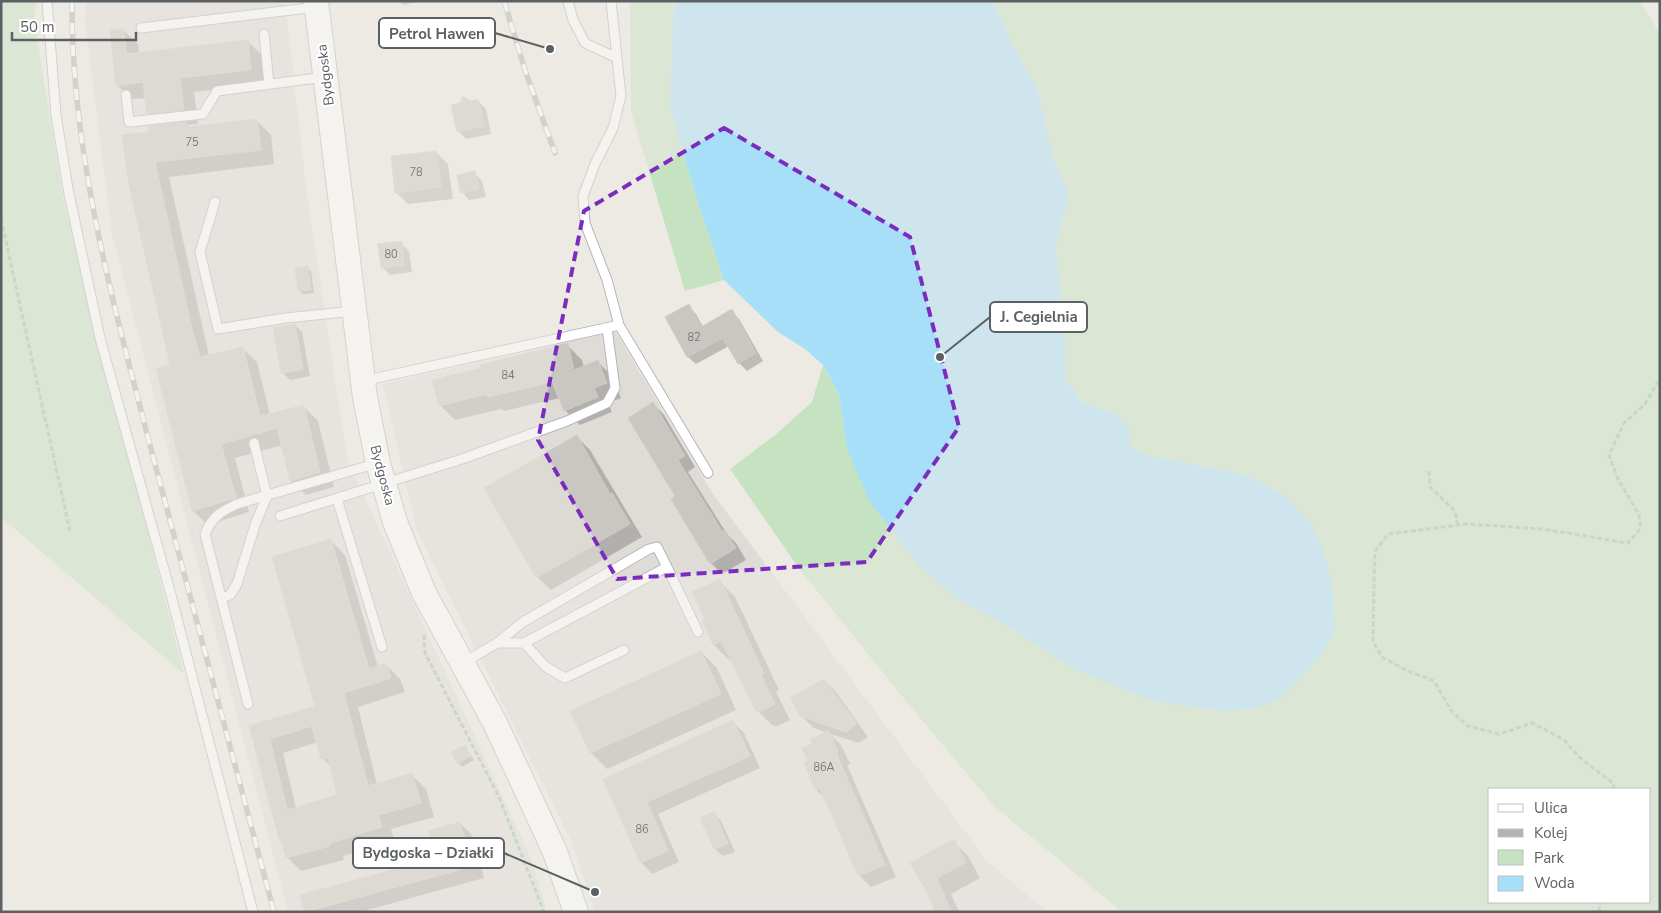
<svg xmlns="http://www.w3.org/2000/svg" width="1661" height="913" viewBox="0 0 1661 913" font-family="'Nunito Sans',sans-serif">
  <rect width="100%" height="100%" fill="#edeae3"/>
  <path fill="#dfdcd8" d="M86 1H285L306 187 347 459 531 858 547 912H288L112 234 85 23Z
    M615 331 713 494 987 861 1047 912H595L572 843 417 531 383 384Z"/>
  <path fill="#c5e3c1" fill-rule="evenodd" d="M1 1H36L34 20 64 203 184 674 1 517Z
    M630 1H675L673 19 670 108 698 203 724 280 685 291 631 111Z
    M994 1H1640L1660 34V912H1122L994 806 901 695 798 567 730 469 775 435 812 402 823 365 839 394 847 449 958 599 1013 629 1304 674 1321 655 1335 631 1285 496 1253 478 1226 471 1148 456 1131 447 1116 415 1081 401 1065 378V328L1056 246 1069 193 1054 162 1037 87 1012 45ZM1490 789H1650V902H1490Z"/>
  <path fill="#a8dff8" d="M675 1H994L1012 45 1037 87 1054 162 1069 193 1056 246 1065 328V378L1081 401 1116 415 1127 424 1131 447 1148 456 1226 471 1253 478 1286 496 1311 524 1322 547 1332 582 1335 631 1321 655 1304 674 1279 699 1255 708 1225 711 1153 701 1074 669 1013 629 958 599 918 565 870 502 847 449 839 394 823 365 805 349 778 332 724 280 698 203 670 108 673 19Z"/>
  <path fill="#0003" fill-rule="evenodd" d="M400 1H418V2L403 5Z
    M123 30 138 44 139 54 247 41 262 55 265 84 194 92 198 124 187 125 190 128 256 120 271 135 274 164 169 177 209 356 242 348 257 362 270 415 304 407 318 421 334 487 306 495 291 481 283 445 235 458 249 512 208 525 193 511 172 366 151 133 161 126 148 113 146 98 132 99 117 85Z
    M478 101 486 109 491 134 466 139 458 131 469 102Z
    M436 152 448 164 453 199 408 204 396 192Z
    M474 173 482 181 486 197 469 200 462 192Z
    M401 243 409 251 412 272 390 275 382 267Z
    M307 267 311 271 314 293 303 294 299 291Z
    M689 306 696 314 703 327 731 311 739 319 763 361 747 371 739 363 729 346 696 364 688 357 667 318Z
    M295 325 302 332 310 376 290 380 283 373Z
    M567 345 582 360 584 367 597 361 612 376 621 398 608 403 612 412 580 425 565 410 560 398 504 411 501 409 455 420 440 405Z
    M653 404 664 415 695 467 688 472 727 534 736 543 746 560 722 574 711 563 677 497Z
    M576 436 590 450 642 537 551 590 537 577Z
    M331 541 345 555 378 667 386 665 400 679 405 692 358 707 377 785 412 775 426 789 434 817 391 829 395 841 343 856 344 860 301 871 287 857 284 845 281 842 251 727 317 707ZM318 742 322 758 332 768 339 796 296 808 283 753Z
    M719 581 735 597 779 690 776 692 790 720 777 726H773L757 710 731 660 730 661 714 645 703 621 706 620Z
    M701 652 717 668 736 710 607 769 591 753 572 712Z
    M824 680 836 692 868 737 859 743 830 734 841 745 850 764 847 765 896 877 871 887 859 875 826 799 816 790 806 764 809 762 813 745 828 733 814 728 801 716Z
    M733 722 744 733 760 768 658 814 679 862 652 874 641 862 605 779Z
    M465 746 474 760 462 767 458 763Z
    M714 813 721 821 735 852 723 856 715 849 702 818Z
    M460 823 472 835 484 878 360 912 306 911 437 859Z
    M953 841 968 856 980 878 951 894 959 912H936L926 888 912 864Z"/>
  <path fill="#cac7c2" stroke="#d1cbc2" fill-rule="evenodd" d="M124 29 126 54 248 40 251 70 180 78 184 110 147 114 143 82 116 86 110 30Z
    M463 96 470 101 478 100 484 126 457 132 451 105 460 103Z
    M257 119 261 150 155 162 192 329 200 357 243 347 260 416 304 405 320 472 290 481 277 428 221 444 236 498 192 511 156 368 170 365 129 185 122 135 149 132V126L186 122V127Z
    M437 151 441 187 395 193 391 156Z
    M475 171 479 189 460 193 457 175Z
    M402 241 404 265 381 268 378 244Z
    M308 266 311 290 298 291 295 268Z
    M689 304 701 327 732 309 756 353 738 364 723 338 687 357 665 317Z
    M295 324 303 369 281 373 273 328Z
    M568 343 574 370 598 360 607 383 594 388 598 397 564 411 552 382 488 397 487 394 439 406 432 380 481 368 480 365Z
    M653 402 685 456 678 460 722 531 725 530 736 548 710 564 671 499 675 496 628 418Z
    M577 435 610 494 612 493 630 524 536 578 484 488Z
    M331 539 369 669 386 663 391 678 344 693 368 786 412 773 421 803 378 815 382 827 330 843V846L286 858 282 843H280L249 726 315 706 272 557ZM312 726 321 759 328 758 337 795 287 810 270 739Z
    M720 579 764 674 761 675 775 704 761 711H756L721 641 713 645 702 620 705 619 692 592Z
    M701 651 721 694 590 753 570 711Z
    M824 679 857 724 846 732 800 716 790 698Z
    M733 720 750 756 647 802 668 851 640 863 603 779Z
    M829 731 838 752 836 753 885 865 858 876 820 788 815 790 804 763 808 761 802 748 812 744 811 739Z
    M465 745 471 756 457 764 451 752Z
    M714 811 728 844 714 849 700 818Z
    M460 822 473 866 305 912 300 895 436 858 428 831Z
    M954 839 966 862 937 878 951 912H935L924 885 923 886 910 863Z"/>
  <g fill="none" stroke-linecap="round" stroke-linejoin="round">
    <g stroke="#b4b6ba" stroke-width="11">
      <path id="lane" d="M47 1 56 115 68 189 100 338 171 595 253 912
        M568 1 573 20 585 43 617 58
        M141 28 317 7
        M264 34 269 84
        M126 95 129 122 203 114 217 91 325 77
        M215 202 200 252 218 329 286 318 354 311
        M619 325 708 473
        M363 381 619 325 607 280 585 223 583 196 595 164 613 128 621 96 611 1
        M337 499 382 647
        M280 516 462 459 567 421 607 403 615 388 607 328
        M221 598 230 595 237 584 255 525 267 496 254 443
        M497 643 523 622 649 549 657 547 667 567
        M524 643 546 667 565 678 624 650
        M463 663 497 643H524L667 567 698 632
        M248 704 205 534C212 517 220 512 237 504L378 463"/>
    </g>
    <g stroke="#b2b7ba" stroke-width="26">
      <path id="secondary" d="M316 1 365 397 378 463 395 522 424 593 494 721 524 785 555 852 576 912"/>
    </g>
    <path stroke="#9cc4a2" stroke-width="3" stroke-dasharray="5 2.5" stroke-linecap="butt" d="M1 219 70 531
      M1429 471 1430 487 1455 511 1458 526
      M424 635 425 653 499 797 544 912
      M1613 789 1614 784 1579 757 1564 740 1533 723 1499 734 1467 726 1451 710 1434 681 1406 670 1382 657 1373 641 1374 581 1375 551 1388 534 1467 524 1543 529 1628 543 1641 528 1639 515 1618 479 1609 455 1624 423 1645 404 1657 383 1660 381
      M1599 912 1600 902"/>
    <use href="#lane" stroke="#fff" stroke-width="9"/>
    <use href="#secondary" stroke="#fff" stroke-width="24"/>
    <g stroke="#b2b3b3" stroke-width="5.5">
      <path id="rail" d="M72 1C71 154 113 302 151 449 192 603 233 757 274 912
        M504 1 525 70 555 153"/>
    </g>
    <use href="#rail" stroke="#fff" stroke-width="4" stroke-dasharray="11" stroke-linecap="butt"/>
  </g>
  <path d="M0 0H1661V913H0ZM724 128 910 237 959 427 867 562 617 579 538 440 584 211Z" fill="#edeae3" fill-opacity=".55" fill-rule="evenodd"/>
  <path fill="none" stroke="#7b2cbf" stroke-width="4" stroke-dasharray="10 6" stroke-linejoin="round" d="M724 128 910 237 959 427 867 562 617 579 538 440 584 211Z"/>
  <g text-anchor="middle" stroke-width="4" stroke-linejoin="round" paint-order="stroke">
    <g font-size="11" fill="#777a7b">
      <text x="192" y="146">75</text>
      <text x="416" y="176">78</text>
      <text x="391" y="258">80</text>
      <text x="694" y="341">82</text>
      <text x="508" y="379">84</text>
      <text x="824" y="771">86A</text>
      <text x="642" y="833">86</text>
    </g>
    <g font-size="14" fill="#5b6063" stroke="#fff">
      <text transform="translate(325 75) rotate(-97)" y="5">Bydgoska</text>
      <text transform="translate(383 475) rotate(75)" y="5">Bydgoska</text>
    </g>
  </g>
  <path fill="none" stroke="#5b6063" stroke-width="2" d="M550 49L495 33M940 357L990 317M595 892L504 853"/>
  <g fill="#5b6063" stroke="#fff" stroke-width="2">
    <circle cx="550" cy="49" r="5"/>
    <circle cx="940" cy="357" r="5"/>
    <circle cx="595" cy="892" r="5"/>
  </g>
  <g fill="#fff" stroke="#5b6063" stroke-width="2">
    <rect x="379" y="18" width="116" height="30" rx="5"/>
    <rect x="990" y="302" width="97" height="30" rx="5"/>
    <rect x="353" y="838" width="151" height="30" rx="5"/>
  </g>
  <g font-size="15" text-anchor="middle" font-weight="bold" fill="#5b6063">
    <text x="437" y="39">Petrol Hawen</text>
    <text x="1039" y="322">J. Cegielnia</text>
    <text x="428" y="858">Bydgoska – Działki</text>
  </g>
  <rect width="1661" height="913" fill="none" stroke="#5b6063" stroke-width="5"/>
  <rect x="1488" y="788" width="162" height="115" fill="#ffffff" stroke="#bdbfc1"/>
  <rect x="1498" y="804" width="25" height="8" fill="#ffffff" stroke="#bdbfc1"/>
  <text x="1534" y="813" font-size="15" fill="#5b6063">Ulica</text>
  <rect x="1498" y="829" width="25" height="8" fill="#b2b3b3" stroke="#bdbfc1"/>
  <text x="1534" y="838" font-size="15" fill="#5b6063">Kolej</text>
  <rect x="1498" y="850" width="25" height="15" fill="#c5e3c1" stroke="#bdbfc1"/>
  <text x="1534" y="863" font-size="15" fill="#5b6063">Park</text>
  <rect x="1498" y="876" width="25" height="15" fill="#a8dff8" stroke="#bdbfc1"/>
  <text x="1534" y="888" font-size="15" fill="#5b6063">Woda</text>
  <path d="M12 32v8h124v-8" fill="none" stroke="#5b6063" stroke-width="2.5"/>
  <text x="20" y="32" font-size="15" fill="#5b6063" stroke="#ffffff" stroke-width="4" paint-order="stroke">50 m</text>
</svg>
